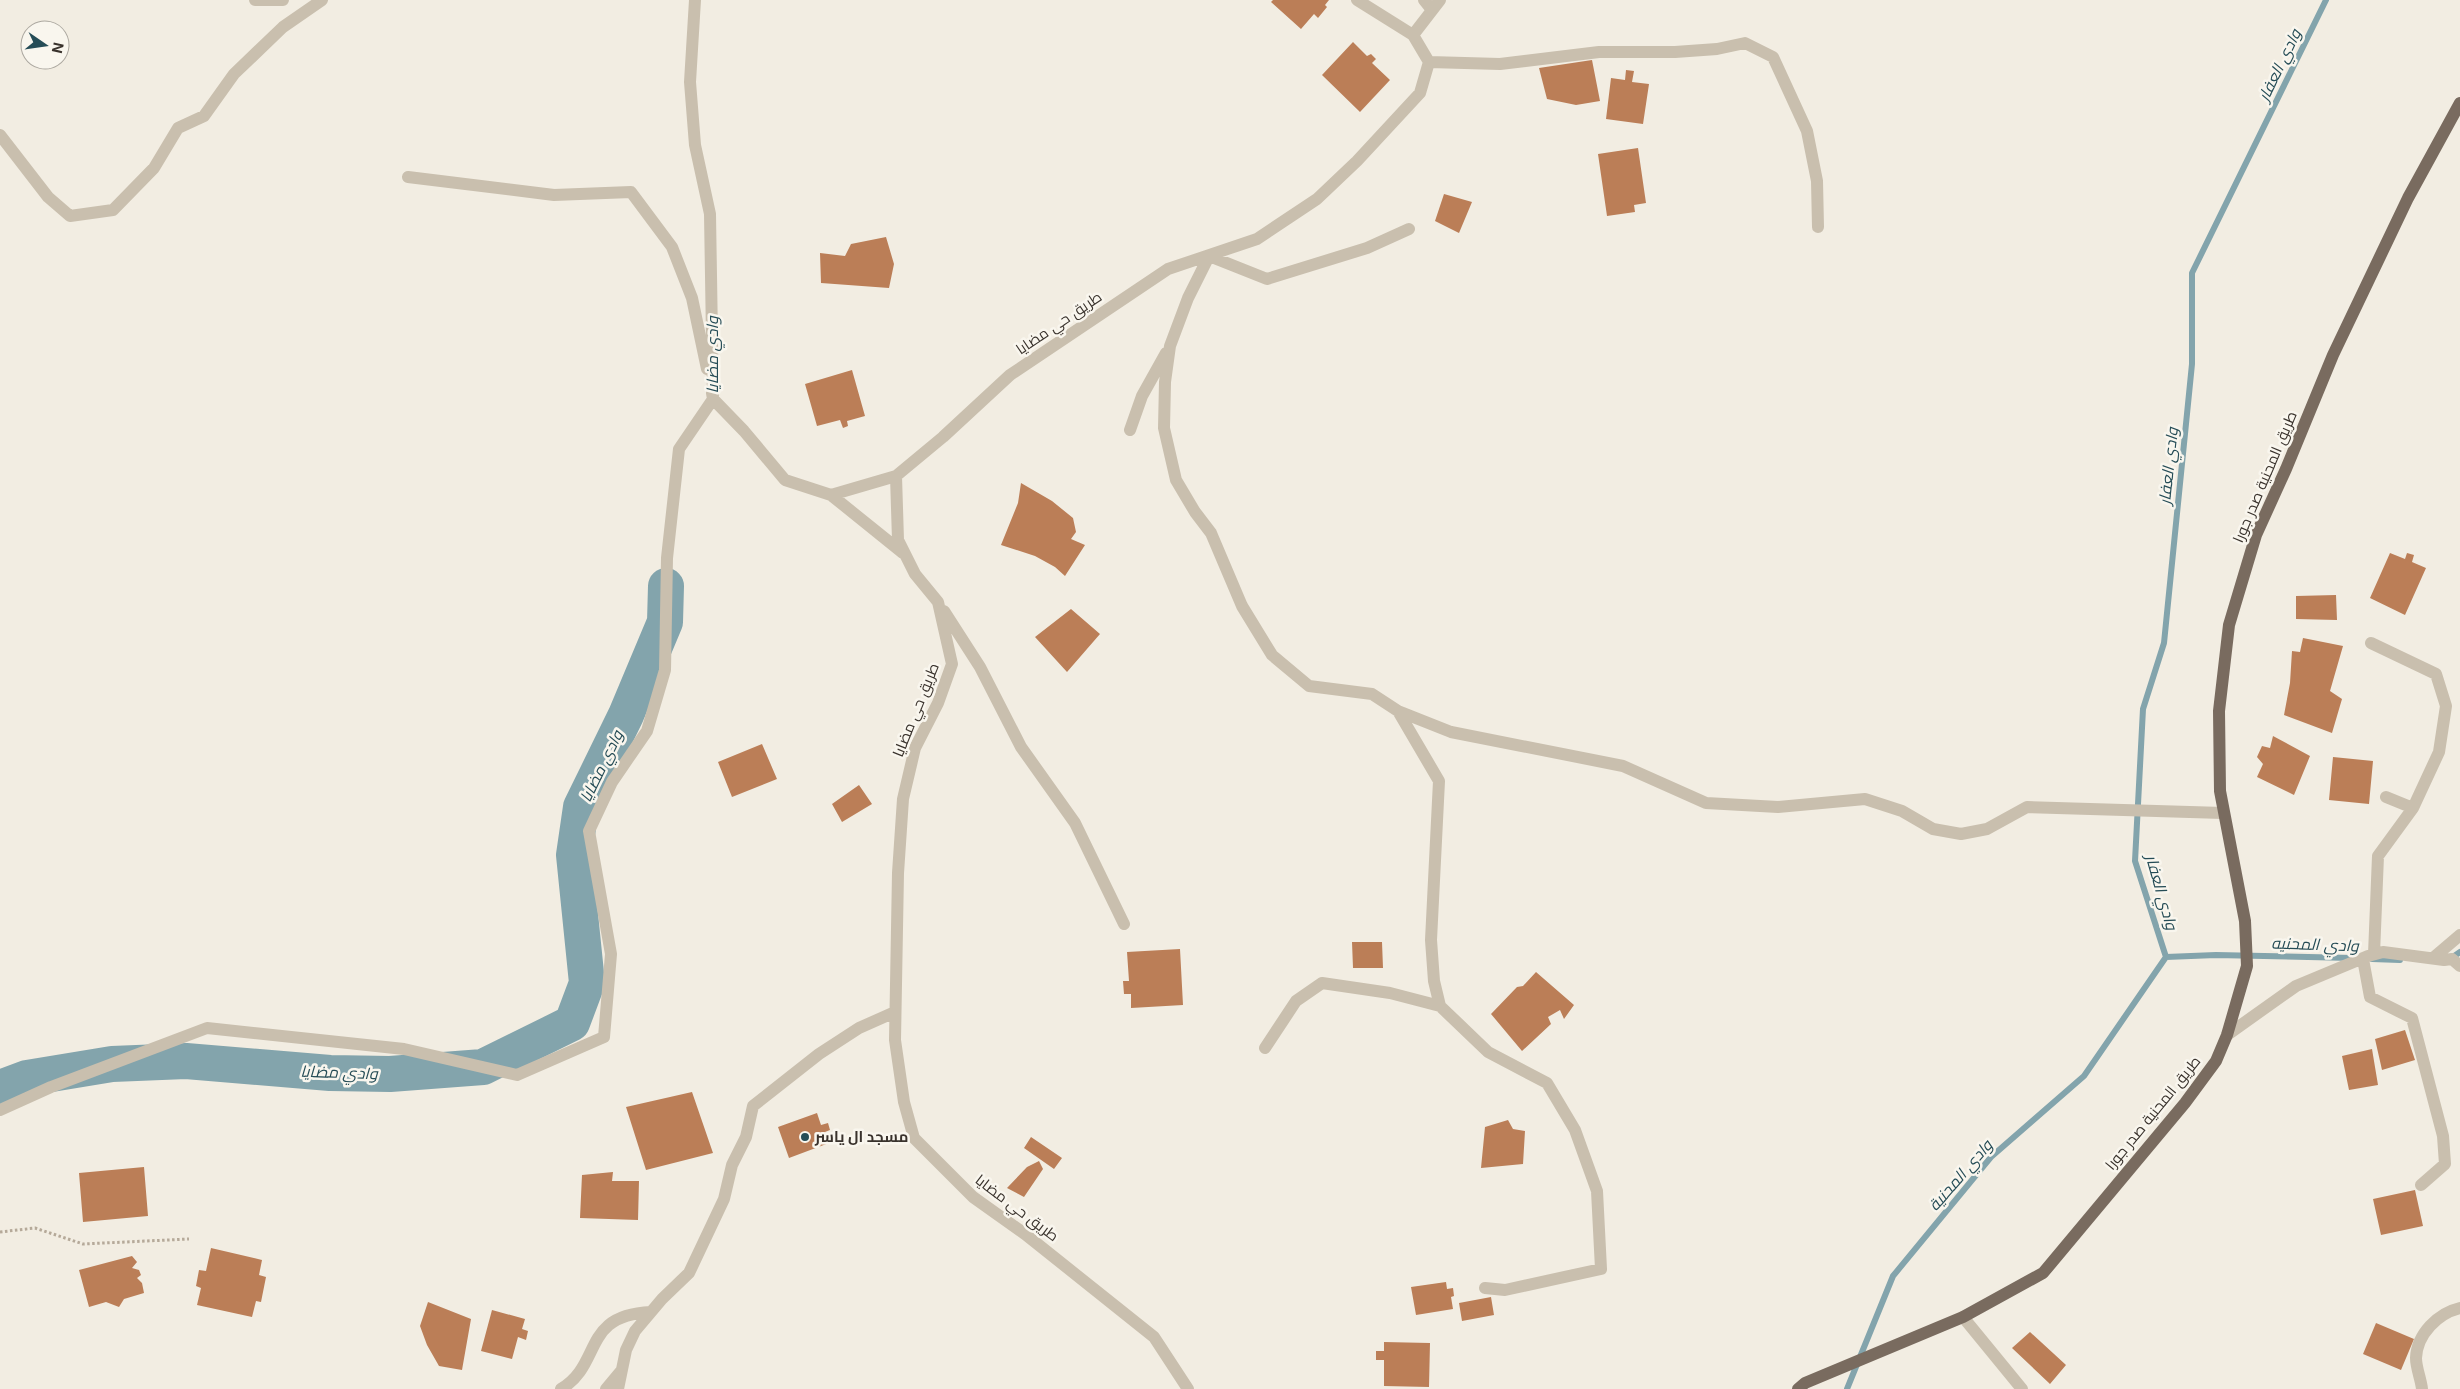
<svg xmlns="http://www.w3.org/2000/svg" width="2460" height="1389" viewBox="0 0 2460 1389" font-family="Inter,Cairo,sans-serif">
  <rect width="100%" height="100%" fill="#f2ede2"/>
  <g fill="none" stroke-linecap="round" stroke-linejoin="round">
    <path stroke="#83a4ac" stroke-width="6" d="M2166 957 2135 861 2143 709 2164 643 2192 364V273L2326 0
      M2166 957 2216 955 2352 958
      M2372 959 2400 960
      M2450 959 2460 952
      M1847 1389 1893 1276 1991 1157 2084 1076 2166 957"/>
    <path stroke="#83a4ac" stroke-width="36" d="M0 1088 27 1078 112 1064 186 1061 330 1073 390 1074 483 1067 572 1023 587 983 574 855 581 807 626 715 665 622 666 586"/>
  </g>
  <path fill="#bb7e57" d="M1273 0H1329L1325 5 1327 7 1318 18 1314 14 1301 29 1271 2Z
    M1353 42 1367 56 1371 54 1376 59 1372 63 1390 80 1360 112 1322 75Z
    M1592 60 1600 101 1576 105 1547 99 1539 68Z
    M1626 70 1634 71 1632 82 1649 84 1643 124 1606 119 1611 78 1625 80Z
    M1638 148 1646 203 1634 205 1635 212 1607 216 1598 154Z
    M1444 194 1472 202 1459 233 1435 221Z
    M886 237 894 264 889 288 821 283 820 253 845 256 851 244Z
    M852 370 865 416 847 421 848 426 843 428 840 420 817 426 805 384Z
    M1021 483 1052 501 1073 518 1076 532 1071 539 1085 545 1065 576 1055 567 1035 556 1001 545 1018 503Z
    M2390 553 2405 559 2407 553 2414 555 2412 562 2426 568 2405 615 2370 598Z
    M2336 595 2337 620 2296 619V596Z
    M1071 609 1100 634 1067 672 1035 637Z
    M2303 638 2343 646 2330 691 2342 699 2332 733 2284 715 2290 683 2292 651 2300 652Z
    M2273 736 2310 756 2294 795 2257 777 2263 764 2257 757 2262 746 2270 748Z
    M762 744 777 779 732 797 718 762Z
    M2333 757 2373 761 2369 804 2329 800Z
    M859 785 872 804 842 822 832 804Z
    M1352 942H1382L1383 968H1353Z
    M1180 949 1183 1005 1131 1008V994H1124L1123 981H1129L1127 952Z
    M1536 972 1574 1005 1564 1019 1560 1010 1548 1017 1551 1024 1522 1051 1491 1014 1517 987 1523 986Z
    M2405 1030 2415 1060 2382 1070 2375 1039Z
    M2372 1049 2378 1085 2349 1090 2342 1056Z
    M692 1092 713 1153 646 1170 626 1107Z
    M817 1113 821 1125 828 1123 830 1130 825 1132 829 1143 789 1158 778 1127Z
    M1508 1120 1513 1129 1525 1131 1523 1164 1481 1168 1485 1127Z
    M1031 1137 1062 1158 1054 1169 1024 1148Z
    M1039 1161 1043 1169 1024 1197 1007 1188 1027 1167Z
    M144 1167 148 1216 83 1222 79 1173Z
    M613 1172 612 1181H639L638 1220 580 1218 582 1175Z
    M2415 1190 2423 1226 2381 1235 2373 1199Z
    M211 1248 262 1260 259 1275 266 1277 261 1302 256 1301 252 1317 197 1305 201 1288 196 1286 199 1270 206 1271Z
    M132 1256 137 1262 132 1268 139 1270 141 1275 137 1278 142 1283 144 1293 124 1299 119 1307 106 1302 89 1307 79 1270Z
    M1446 1282 1447 1289 1453 1288 1454 1296 1451 1297 1453 1309 1416 1315 1411 1287Z
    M1491 1297 1494 1315 1462 1321 1459 1303Z
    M428 1302 471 1319 462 1370 439 1366 427 1345 420 1326Z
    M492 1310 525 1319 522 1329 528 1331 526 1340 518 1337 512 1359 481 1351Z
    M2376 1323 2414 1339 2401 1370 2363 1354Z
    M2030 1332 2066 1365 2050 1384 2012 1348Z
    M1384 1342 1430 1343 1429 1387 1384 1386V1360H1376V1351H1384Z"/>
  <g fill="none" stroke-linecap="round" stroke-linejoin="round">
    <path stroke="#b5a999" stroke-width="3" stroke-dasharray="2.5 2.5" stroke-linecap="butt" d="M0 1232 35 1228 83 1244 189 1239"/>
    <path stroke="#c9bfae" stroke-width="12" d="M255 0H283
      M1424 0 1432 10
      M1413 35 1440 0
      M1429 62 1500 64 1599 52H1675L1717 49 1745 43 1773 57 1807 131 1817 181 1818 227
      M0 135 48 197 70 216 113 210 154 168 178 128 204 116 234 74 283 27 322 0
      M408 177 554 195 631 192 672 247 692 298 707 369
      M1409 229 1367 248 1267 279 1209 256 1188 298 1170 346 1165 382 1164 428 1176 480 1195 512 1211 533 1242 606 1272 655 1309 686 1372 694 1398 711 1451 732 1623 766 1706 803 1778 807 1865 799 1902 811 1933 829 1961 834 1987 829 2027 807 2223 813
      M712 393 713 399 744 431 785 480 831 495 896 476
      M1130 430 1142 396 1166 353
      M831 495 903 553
      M944 611 980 667 1021 747 1075 823 1124 924
      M2371 643 2436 674 2446 706 2439 752 2413 808 2378 856 2374 954
      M2386 797 2413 808
      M2433 958 2460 935
      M2363 959 2370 997 2412 1018 2443 1136 2445 1164 2421 1185
      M1440 1006 1488 1052 1547 1083 1575 1130 1597 1191 1601 1269 1505 1290 1485 1288
      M2227 1035 2296 986 2368 956 2383 952 2444 960 2452 959 2460 966
      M1265 1048 1296 1001 1322 983 1390 993 1440 1006 1434 981 1431 940 1439 781 1398 711
      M0 1110 51 1087 207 1028 404 1049 517 1075 604 1037 611 954 589 831 612 782 647 731 665 670 667 558 679 449 713 399 710 214 695 145 690 82 695 0
      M1963 1317 2022 1389
      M561 1389C603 1364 581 1315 651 1312
      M606 1389 621 1371
      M618 1389 626 1350 635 1331 662 1299 689 1273 724 1199 732 1165 746 1137 753 1106 819 1054 859 1028 895 1012
      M1188 1389 1154 1337 1025 1234 973 1197 914 1138 904 1102 895 1040 898 873 903 799 915 748 938 703 952 664 938 602 915 574 898 540 896 476 943 437 1010 375 1168 269 1257 239 1317 199 1357 161 1420 93 1429 62 1413 35 1357 0
      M2422 1389C2421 1379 2416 1368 2416 1358 2417 1334 2438 1313 2460 1308"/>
    <path stroke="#796b5f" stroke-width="12" d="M1798 1389 1805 1383 1963 1317 2043 1273 2185 1103 2216 1061 2227 1035 2247 966 2245 921 2220 791 2219 711 2229 625 2256 535 2286 469 2333 355 2408 198 2460 103"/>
  </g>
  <circle fill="#254c56" stroke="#f9f6ee" stroke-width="2" cx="805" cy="1137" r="5"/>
  <g text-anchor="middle" stroke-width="5" stroke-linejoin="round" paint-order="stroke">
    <g font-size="15" fill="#39322c" stroke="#f9f6ee">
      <text transform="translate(1059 323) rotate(-34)" y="5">طريق حي مضايا</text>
      <text transform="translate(2265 477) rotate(-67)" y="5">طريق المحنية صدر جورا</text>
      <text transform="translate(916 710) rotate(-68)" y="5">طريق حي مضايا</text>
      <text transform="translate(2153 1113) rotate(-51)" y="5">طريق المحنية صدر جورا</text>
      <text transform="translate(1017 1208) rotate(37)" y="5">طريق حي مضايا</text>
    </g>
    <g font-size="15" font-weight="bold" fill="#39322c" stroke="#f9f6ee" text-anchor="start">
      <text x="815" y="1142">مسجد ال ياسر</text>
    </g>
    <g font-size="16" font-style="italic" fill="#254c56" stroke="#f9f6ee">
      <text transform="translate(2279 65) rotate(-64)" y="6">وادي العفار</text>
      <text transform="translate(712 355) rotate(-90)" y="6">وادي مضايا</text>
      <text transform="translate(2168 466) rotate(-84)" y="6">وادي العفار</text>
      <text transform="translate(601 766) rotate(-64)" y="6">وادي مضايا</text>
      <text transform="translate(2162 892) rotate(74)" y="6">وادي العفار</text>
      <text transform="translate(2315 944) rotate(2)" y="6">وادي المحنيه</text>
      <text transform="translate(339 1072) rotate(2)" y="6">وادي مضايا</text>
      <text transform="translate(1960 1175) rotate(-49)" y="6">وادي المحنية</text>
    </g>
  </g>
  <g transform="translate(45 45) rotate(103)"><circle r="24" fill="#f9f6ee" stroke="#aca8a0"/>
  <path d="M0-4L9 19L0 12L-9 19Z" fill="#254c56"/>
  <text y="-8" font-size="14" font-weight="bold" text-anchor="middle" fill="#39322c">N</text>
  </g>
</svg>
